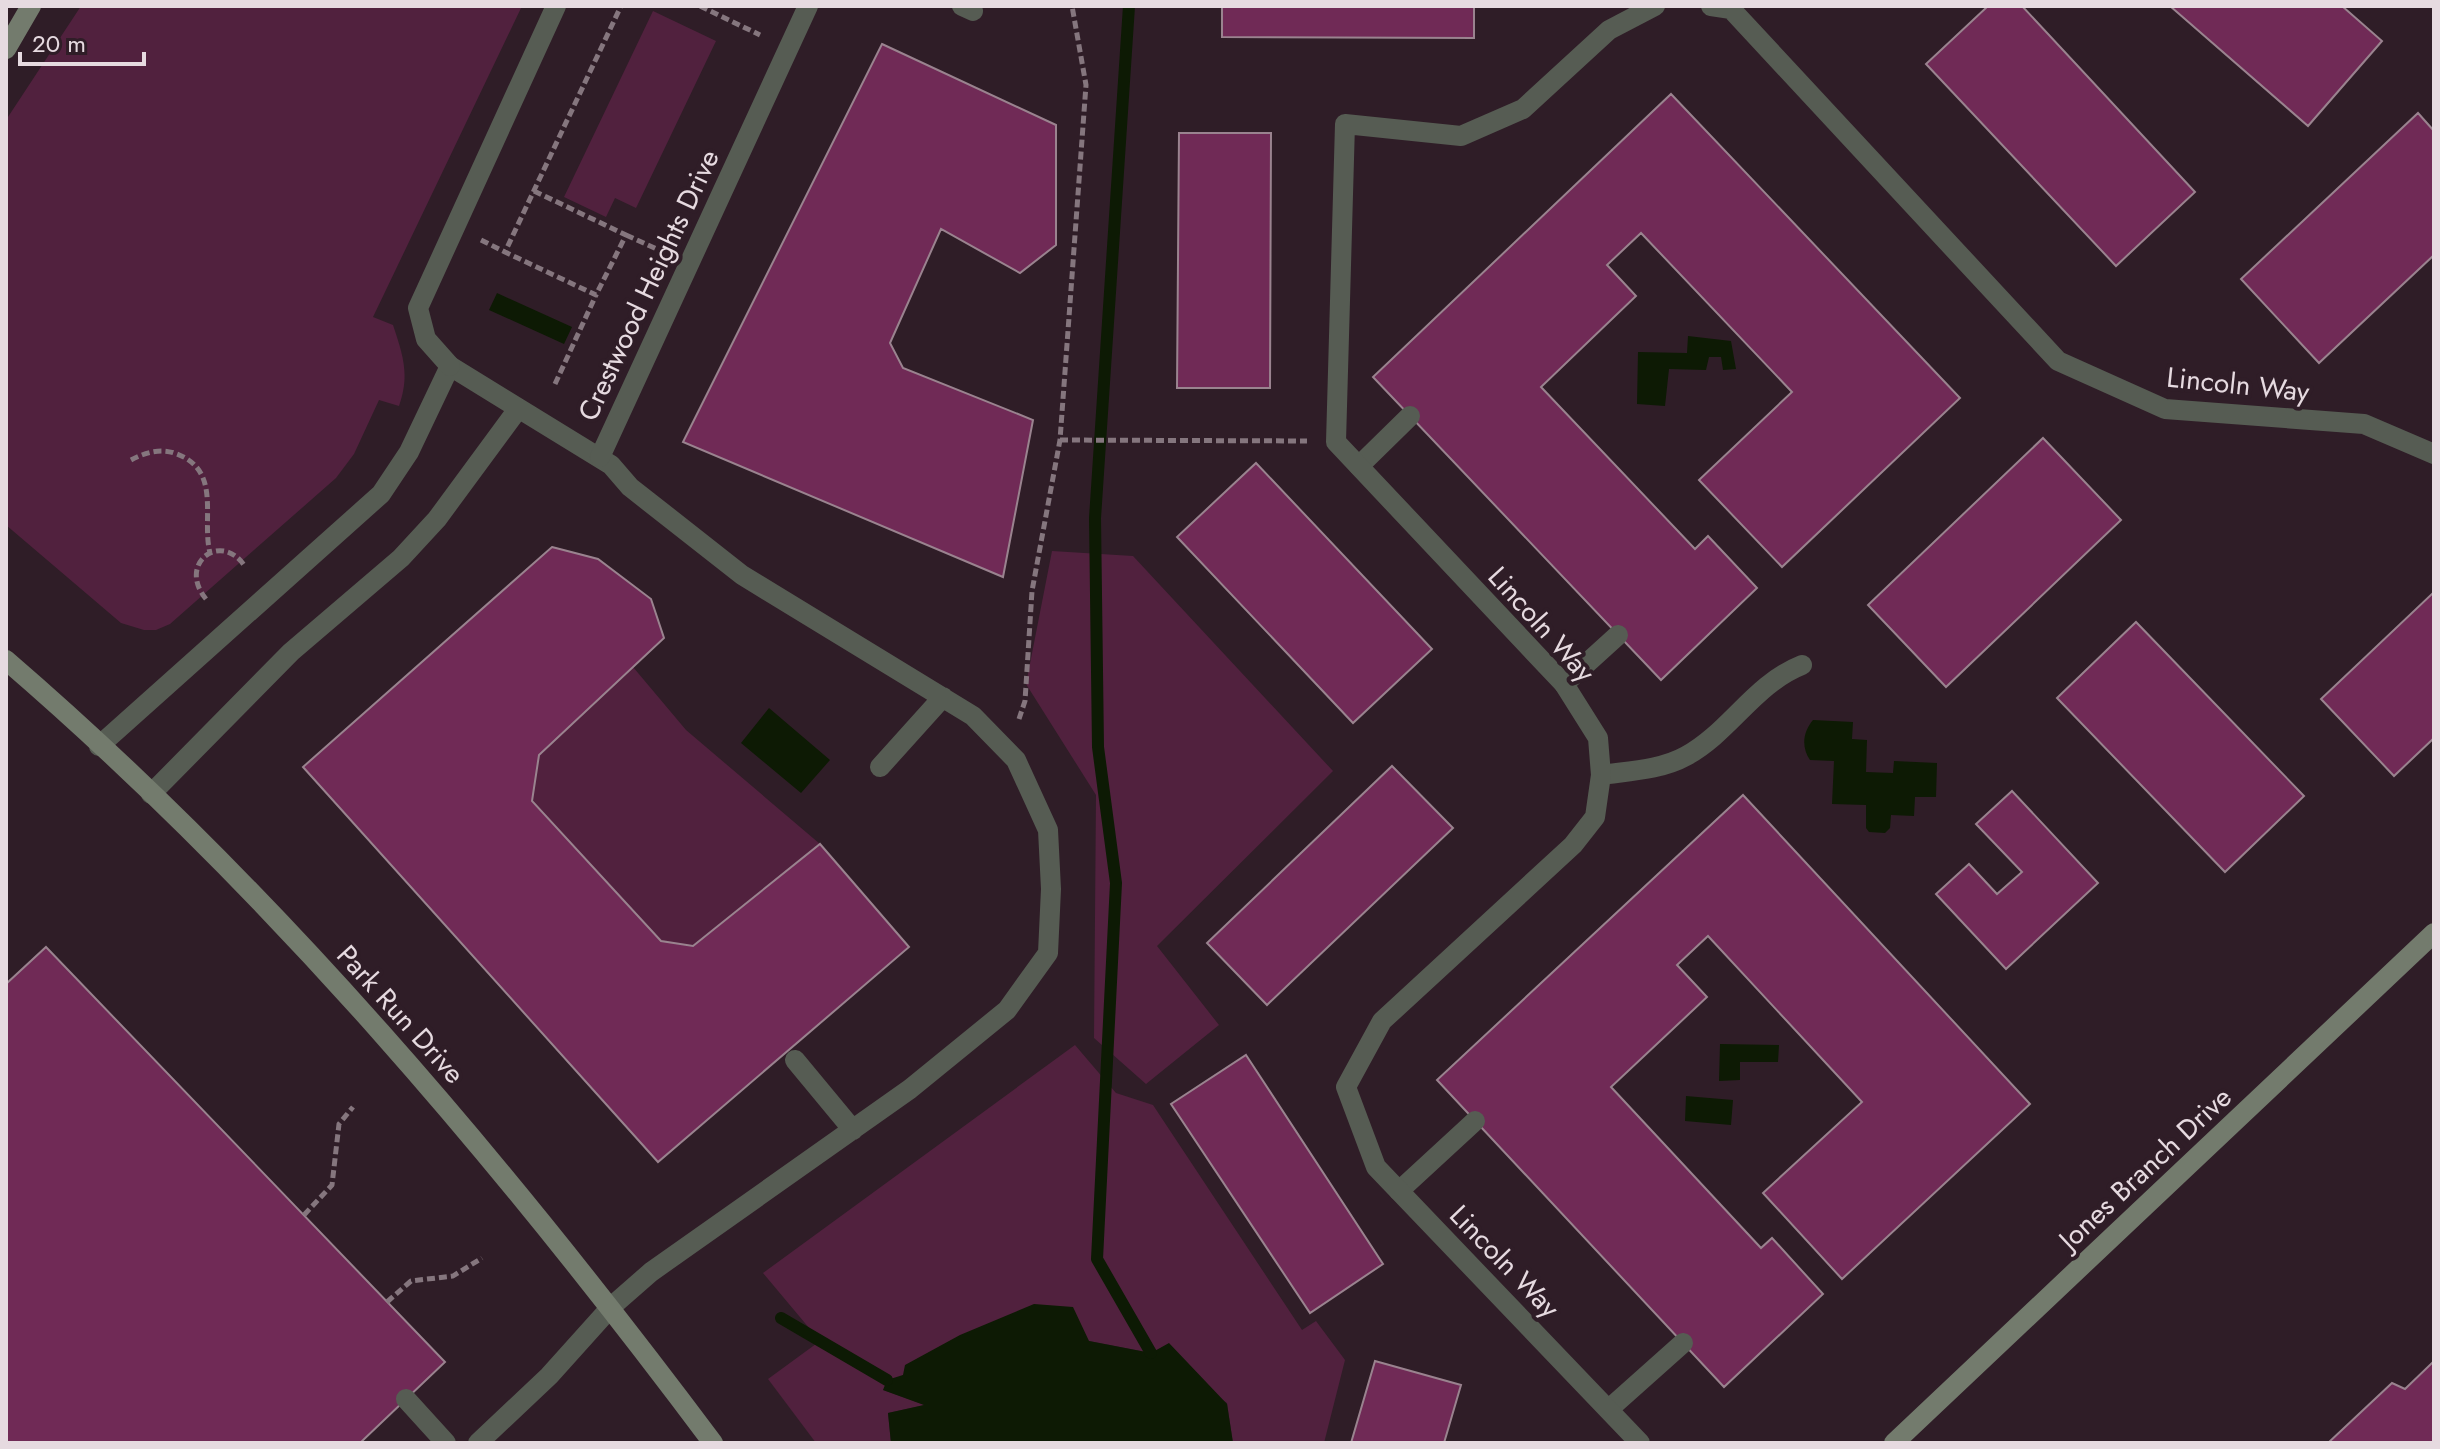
<svg xmlns="http://www.w3.org/2000/svg" width="2440" height="1449" viewBox="0 0 2440 1449" font-family="Jost,sans-serif">
  <rect width="100%" height="100%" fill="#2f1d27"/>
  <path fill="#51213e" d="M81 6H522L373 317 393 325C403 355 410 375 399 406L379 400 354 454 336 478 170 624 156 630H144L121 623 6 525V120Z
    M653 11 716 41 636 208 615 198 606 217 564 197Z
    M1052 551 1133 556 1333 771 1157 946 1219 1025 1146 1084 1094 1038 1096 795 1026 684Z
    M633 667 686 730 820 844 693 946 661 941 532 801 539 755Z
    M1075 1045 1116 1093 1153 1105 1302 1330 1316 1321 1345 1360 1324 1443H1233L1227 1403 1151 1353 1089 1341 903 1375 883 1390 925 1405 888 1413 891 1443H816L768 1379 820 1341 763 1273Z"/>
  <path fill="#0d1a04" d="M497 293 572 327 564 344 489 310Z
    M1688 336 1731 341 1736 369 1723 370 1721 357H1709L1706 370 1669 369 1665 406 1637 404 1638 352 1687 353Z
    M769 708 830 760 801 793 741 743Z
    M1813 720 1853 722 1852 739 1867 740 1866 772 1893 773 1894 761 1937 763 1936 797H1915L1914 816 1891 815 1890 828 1885 833 1869 832 1866 828V805L1832 804 1834 761 1810 760C1801 747 1803 732 1813 720Z
    M1720 1044 1779 1045 1778 1062H1740V1080L1719 1081Z
    M1686 1096 1733 1100 1731 1125 1685 1121Z
    M1034 1304 1073 1307 1089 1341 1151 1353 1169 1343 1227 1404 1233 1443H891L888 1413 924 1405 883 1390 887 1380 903 1375 905 1365 960 1335Z"/>
  <g fill="none" stroke-linecap="round" stroke-linejoin="round">
    <path stroke="#0d1a04" stroke-width="12" d="M1129 6 1095 518 1098 747 1116 883 1097 1259 1151 1353
      M781 1318 887 1380"/>
  </g>
  <path fill="#702a56" stroke="#9a838f" stroke-width="2" d="M1222 6H1474V38L1222 37Z
    M1988 6H2022L2195 192 2116 266 1926 64Z
    M2170 6H2342L2382 41 2308 126Z
    M882 44 1056 125V245L1020 273 941 229 890 343 903 368 1033 420 1003 577 683 442Z
    M1671 94 1960 398 1782 567 1699 480 1792 392 1641 233 1607 265 1636 296 1541 387 1695 549 1708 536 1757 588 1661 680 1373 377Z
    M2418 113 2434 131V255L2319 363 2241 279Z
    M1179 133H1271L1270 388H1177Z
    M2043 438 2121 520 1946 687 1868 605Z
    M1256 463 1432 649 1353 723 1177 537Z
    M552 547 598 559 651 599 664 638 539 755 532 801 661 941 693 946 820 844 909 947 658 1162 303 767Z
    M2434 592V738L2394 776 2321 699Z
    M2136 622 2304 796 2225 872 2057 698Z
    M1392 766 1453 828 1267 1005 1207 943Z
    M2012 791 2098 883 2006 969 1936 894 1969 864 1997 894 2022 872 1976 824Z
    M1743 795 2030 1104 1842 1279 1763 1193 1862 1102 1708 936 1677 965 1707 997 1611 1087 1761 1248 1772 1238 1823 1294 1724 1387 1437 1080Z
    M46 947 445 1362 360 1443H6V984Z
    M1246 1055 1383 1264 1310 1313 1171 1104Z
    M1375 1361 1461 1385 1444 1443H1351Z
    M2434 1361V1443H2328L2392 1383 2405 1389Z"/>
  <g fill="none" stroke-linecap="round" stroke-linejoin="round">
    <path stroke="#85767e" stroke-width="5" stroke-dasharray="8 4" stroke-linecap="butt" d="M700 6 760 35
      M534 191 626 235 596 295 505 252 621 6
      M626 235 659 250
      M481 240 505 252
      M555 384 596 295
      M1060 440 1307 441
      M131 460C144 453 160 448 174 453 223 469 201 518 210 553
      M206 599C177 564 220 531 244 565
      M1019 719 1025 701 1032 591 1060 440 1086 85 1072 6
      M304 1215 332 1185 339 1124 353 1107
      M387 1302 411 1281 453 1276 482 1258"/>
    <path stroke="#565c53" stroke-width="20" d="M1359 466 1410 416
      M1564 684 1618 635
      M99 746 381 494 409 452 450 366 611 465 630 487 742 575 973 716 1016 760 1048 830 1051 889 1048 953 1007 1010 910 1089 651 1272 611 1307 549 1376 478 1443
      M880 767 943 697
      M1601 775C1628 771 1661 770 1686 756 1730 732 1754 684 1802 665
      M151 794 291 652 401 558 437 519 518 409
      M795 1060 853 1130
      M1399 1191 1475 1121
      M406 1399 446 1443
      M1609 1409 1683 1343"/>
    <path stroke="#565c53" stroke-width="20" d="M962 6 973 11
      M1711 6 1731 9 2058 361 2165 409 2364 424 2434 454
      M450 366 426 339 418 308 556 6
      M600 457 808 6
      M1640 1443 1376 1167 1346 1087 1382 1021 1573 845 1595 817 1601 775 1598 738 1564 684 1336 442 1345 124 1461 136 1523 109 1609 30 1655 6"/>
    <path stroke="#737b6d" stroke-width="20" d="M6 49 31 6
      M6 660C273 890 502 1161 713 1443
      M1894 1443 2434 933"/>
  </g>
  <g text-anchor="middle" stroke-width="8" stroke-linejoin="round" paint-order="stroke">
    <g font-size="28" fill="#e6dae0" stroke="#2f1d27">
      <text transform="translate(648 285) rotate(-65)" y="10">Crestwood Heights Drive</text>
      <text transform="translate(2238 384) rotate(6)" y="10">Lincoln Way</text>
      <text transform="translate(1542 624) rotate(48)" y="10">Lincoln Way</text>
      <text transform="translate(401 1014) rotate(48)" y="10">Park Run Drive</text>
      <text transform="translate(2145 1168) rotate(-43)" y="10">Jones Branch Drive</text>
      <text transform="translate(1505 1261) rotate(46)" y="10">Lincoln Way</text>
    </g>
  </g>
  <rect width="2440" height="1449" fill="none" stroke="#e6dae0" stroke-width="16"/>
  <path d="M20 52v12h124v-12" fill="none" stroke="#e6dae0" stroke-width="4"/>
  <text x="32" y="52" font-size="24" fill="#e6dae0" stroke="#2f1d27" stroke-width="6" paint-order="stroke">20 m</text>
</svg>
